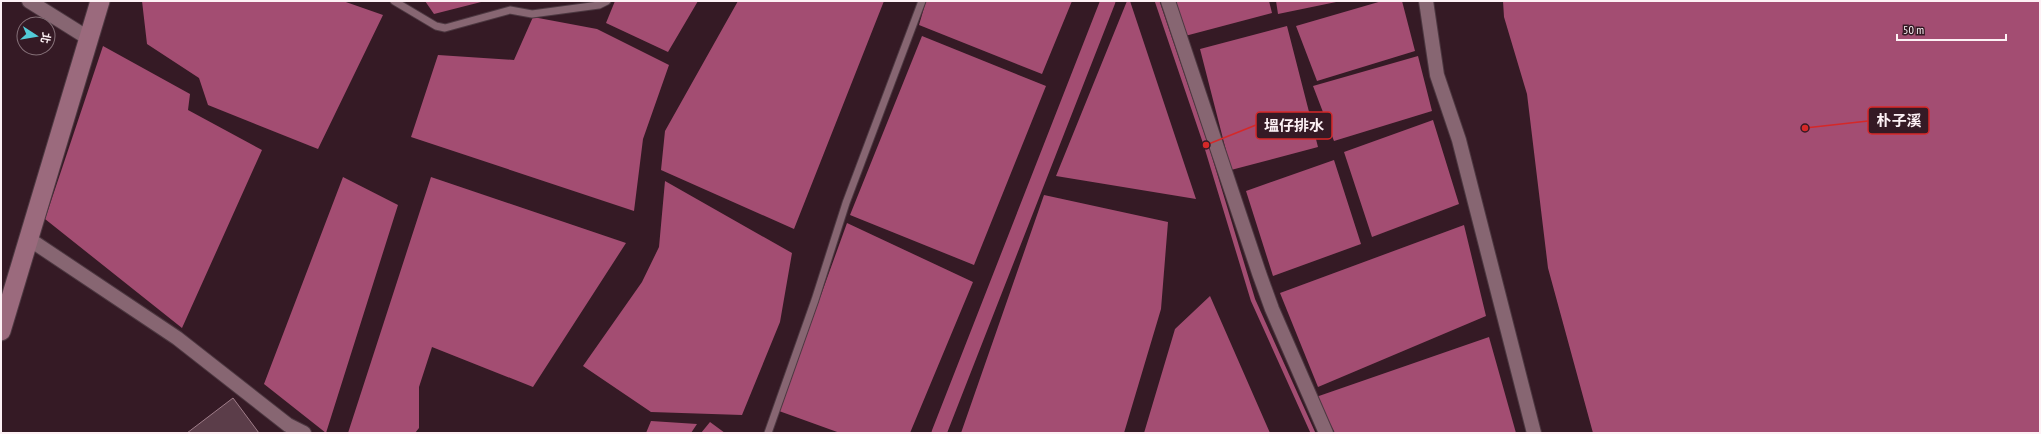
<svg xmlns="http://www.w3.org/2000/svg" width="2041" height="434" viewBox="0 0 2041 434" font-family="'PT Sans Narrow','Noto Sans TC',sans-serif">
  <rect width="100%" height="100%" fill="#351a25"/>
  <path fill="#a34d72" d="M142 1H343L383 15 318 149 208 105 199 78 147 44Z
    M425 1H485L434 14Z
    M615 1H698L668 52 606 23Z
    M738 1H884L794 229 661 170 665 131Z
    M926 1H1072L1042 74 919 25Z
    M1127 1H1130L1196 199 1056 176Z
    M1176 1H1269L1272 13 1185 36Z
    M1276 1H1341L1278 14Z
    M1382 1H1402L1415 51 1317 81 1296 26Z
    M1503 1H2040V433H1593L1548 268 1527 94 1504 17Z
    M533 17 597 29 669 65 643 139 634 211 411 137 438 55 514 60Z
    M1287 26 1318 147 1231 170 1200 49Z
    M922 36 1046 86 974 265 850 215Z
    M103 46 190 94 188 110 262 150 182 328 45 219Z
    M1418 56 1432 111 1334 141 1313 86Z
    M1433 120 1459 204 1372 237 1344 152Z
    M1334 160 1361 244 1273 276 1246 191Z
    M343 177 398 205 326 433 264 384Z
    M431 177 626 243 533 387 432 347 419 387V428L415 433H348Z
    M665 181 792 253 780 322 742 415 651 412 583 366 642 282 659 247Z
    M1044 195 1168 222 1161 309 1124 433H961Z
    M847 223 973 282 910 433H840L779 411Z
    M1464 225 1486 316 1318 387 1280 293Z
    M1210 296 1270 433H1144L1175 329Z
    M1489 337 1516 433H1335L1316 397Z
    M651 421 697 424 691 433H646Z
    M710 422 725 433H701Z"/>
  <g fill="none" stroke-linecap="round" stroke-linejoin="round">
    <path stroke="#a34d72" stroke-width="4.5" d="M1157 1 1206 145 1253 300 1313 433"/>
    <path stroke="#a34d72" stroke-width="15" d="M939 433 1108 1"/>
  </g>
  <path fill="#5b3d49" stroke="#9f7d89" d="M233 398 259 433H187Z"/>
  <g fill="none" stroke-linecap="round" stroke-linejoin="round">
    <g stroke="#4d3841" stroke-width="9">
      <path id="lane" d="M394 1 436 26 445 28 510 10 532 14 599 5 607 1
        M768 433 815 300 846 203 922 1"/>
    </g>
    <g stroke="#4d3841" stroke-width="16">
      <path id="street" d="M29 1 88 38
        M1168 1 1259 273 1272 309 1326 433
        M1426 1 1437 75 1459 140 1534 433
        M29 239 177 338 288 425 304 433"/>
    </g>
    <g stroke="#4d3841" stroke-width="21">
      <path id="secondary" d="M1 331 100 1"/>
    </g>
    <use href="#lane" stroke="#876672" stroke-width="7"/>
    <use href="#street" stroke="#876672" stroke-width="14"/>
    <use href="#secondary" stroke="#9b6a7d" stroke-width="19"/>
  </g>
  <path fill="none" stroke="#d62828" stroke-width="1.5" d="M1805 128L1868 121M1206 145L1256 125"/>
  <g fill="#d62828" stroke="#351a25" stroke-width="1.5">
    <circle cx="1805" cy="128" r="4"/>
    <circle cx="1206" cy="145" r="4"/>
  </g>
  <g fill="#351a25" stroke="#d62828" stroke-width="1.5">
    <rect x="1868" y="107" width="61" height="27" rx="4"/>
    <rect x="1256" y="112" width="76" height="27" rx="4"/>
  </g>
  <g font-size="15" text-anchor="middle" font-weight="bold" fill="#fdf1f5">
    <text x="1899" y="126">朴子溪</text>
    <text x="1294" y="131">塭仔排水</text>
  </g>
  <rect width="2041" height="434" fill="none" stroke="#fdf1f5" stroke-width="4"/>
  <g transform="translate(36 36) rotate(102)"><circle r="19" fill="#351a25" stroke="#857078"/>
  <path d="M0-3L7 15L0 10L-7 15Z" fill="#52cbd8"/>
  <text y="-6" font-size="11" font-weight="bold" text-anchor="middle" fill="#fdf1f5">北</text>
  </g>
  <path d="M1897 34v6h109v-6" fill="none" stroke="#fdf1f5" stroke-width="2"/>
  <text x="1903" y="34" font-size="12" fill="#fdf1f5" stroke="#351a25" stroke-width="3" paint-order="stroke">50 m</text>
</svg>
